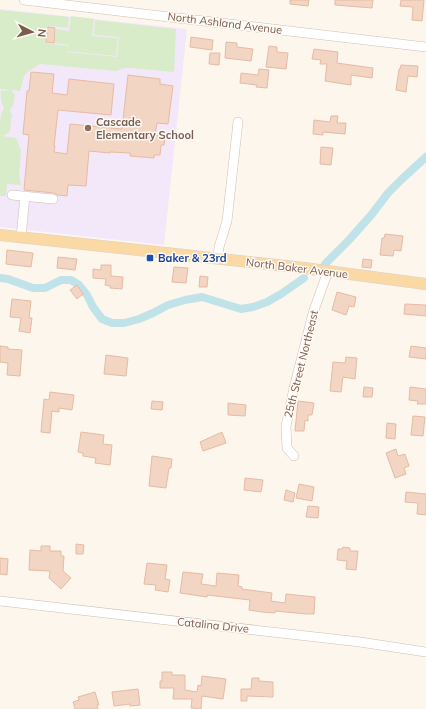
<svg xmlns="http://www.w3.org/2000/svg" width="426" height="709" viewBox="0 0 426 709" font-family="Mulish,sans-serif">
  <rect width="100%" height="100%" fill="#fdf6ec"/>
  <path fill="#f3e8fa" d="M0 9 187 29 164 245 0 227Z"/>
  <path fill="#d8ecc9" d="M0 10 69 17 68 28 48 26 46 43 67 46V52L117 57 119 37 94 35 95 20 176 29 174 72 131 68H125L116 71 40 64 29 71 24 76 20 91 11 90 15 95 13 106 11 108 10 112 12 114 10 131 8 133 2 136 16 138 21 151 19 175 21 185 7 184 6 196H0V136H1L0 134C0 128 0 119 1 114 2 112 3 110 4 108 1 104 0 94 1 90L5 91 10 90 0 89Z
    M71 16 94 19 92 36 118 38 116 56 67 51 68 45 54 43 56 29 69 31Z"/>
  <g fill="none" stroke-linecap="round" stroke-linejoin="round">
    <path stroke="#bfe3e8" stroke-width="8" d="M325 264 350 239 372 214 388 193 402 179 426 157
      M0 278 8 279 33 288H45L61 280H71L79 285 87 295 93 307 102 319 112 323H124L139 319 153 313 168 305 185 300 202 297 241 309 253 307 267 302 281 294 304 278"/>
  </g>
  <path fill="#f3d5c3" stroke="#e6bba3" d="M290 0H309L308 6 290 4Z
    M335 0H373L372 8 335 5Z
    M401 0H424L422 21 412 20 413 7 400 6Z
    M48 27 55 28 54 43 46 42Z
    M191 37 213 40 212 50 190 47Z
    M226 42 237 43V47L253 49 251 61 225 58Z
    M269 46 277 47V52L288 53 286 69 266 67Z
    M314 49 338 52 337 63 373 68 372 78 351 75V85L325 81 327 64H320L321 60 312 59Z
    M210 53H220L219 65 209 64Z
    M401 65 418 66 417 77 408 76 406 92 396 90 399 69H400Z
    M259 69 269 70 267 88 256 87 257 85 240 83 241 73 258 75Z
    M31 72 54 74 52 93 67 95 69 79 114 84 111 115 58 110 54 146H55L54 152 67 154 70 124 122 129 128 75 160 79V84L173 86 168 124 157 123 155 135 165 136 164 145H161L160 155H154V158L130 156V153L110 152V153L89 151 86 186 68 185 67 196 58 195 54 193 24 190 29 135 23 134 27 91H29Z
    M331 116H338L337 123H346L345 134 323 132V135L313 134 314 120 330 122Z
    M321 147 333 148 331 165 320 164Z
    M385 234 403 236 401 251 394 250 393 256 380 255 382 238H384Z
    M7 250 33 253 31 267 6 264Z
    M58 257 77 259 75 270 57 268Z
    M363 259 372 260 371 268 362 267Z
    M101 265H111V276L123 277 122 289 110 288V286L105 285 106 279 93 278V269L101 270Z
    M174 267 188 268 186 283 172 282Z
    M200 276 208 277 207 287H199Z
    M77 285 83 294 77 299 70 290Z
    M337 292 356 297 354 307 349 306 346 315 332 310Z
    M12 299 31 301 29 318H32L30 333 19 331 21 318 10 317Z
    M405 304 426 305V316L404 314Z
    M0 346 8 347V349L22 350 20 376 7 375 8 363 0 362Z
    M411 346 426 348V359L409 357Z
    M106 355 128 358 126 376 104 374Z
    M346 357 357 358 355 379 343 377 341 392 330 391 333 362 345 363Z
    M364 387 373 388 372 397H363Z
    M410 387 426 389V404H417L418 401 409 400Z
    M50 392 74 395 72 410 59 408V412L52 411 50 433 41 432 44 399 49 400Z
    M152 401 163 402 162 410 151 409Z
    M298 401 314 403 312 415H308V421L305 420 304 431H295Z
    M228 403 246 405 245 416 228 415Z
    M413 416 425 417 423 436 411 435Z
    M387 423 396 424 395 439 386 438Z
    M81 432 104 435 103 444 112 445 110 465 95 463 96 458 83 456V453L78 452Z
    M222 432 226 443 203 451 200 442Z
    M396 449 398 456 405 454 409 466 404 468 406 474 395 478 386 453Z
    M152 456 172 459 171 468H169L166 488 149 486Z
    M245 478 263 480 261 492 244 490Z
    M299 484 314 487 312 501 296 498Z
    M286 490 295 493 293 502 284 500Z
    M406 492 426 494V515L417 514 418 503 405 502Z
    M308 506 319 507 318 518 306 517Z
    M76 544 84 545 83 554H76Z
    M41 546H50V551H61V556H64L63 571 71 578 61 589 49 578 50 571 29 570 30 550 41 551Z
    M343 547 350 548V551H358L356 570 346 569 347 561 337 560 338 549H342Z
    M0 558 8 559 7 575 0 574Z
    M147 563 167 565 165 579 170 580 168 592 155 590 156 585 144 584Z
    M183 572 203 574 201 584 216 586 217 573 239 575 238 586 242 587V589L272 593 271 601 285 603 286 594 315 597 314 614H307L275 611V613L262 612 249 610 250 600 207 595V597L180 593Z
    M162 672H172V675H185V690L197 692 198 685 201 686 202 676 226 679 223 699 202 696 201 709 191 708 192 699H173L174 688H160V681H162Z
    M252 678H259V681L273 682V697L247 696V701H241V689H251Z
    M138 689 140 705 130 706V704L114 706 112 692Z
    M95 692 99 705H97L98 709H75L73 702 79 700 78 697Z"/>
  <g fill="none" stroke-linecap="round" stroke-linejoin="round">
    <g stroke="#d1beb0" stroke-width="10">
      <path id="minor" d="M24 0 426 47
        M12 195 53 199
        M21 237 25 196
        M218 259 219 247 227 221 238 122
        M294 456 287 448 286 426 294 388 313 313 328 271
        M0 601 360 642 426 652"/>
    </g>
    <g stroke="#dad1cd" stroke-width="12">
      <path id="major" d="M0 235 304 268 426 284"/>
    </g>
    <use href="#minor" stroke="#fff" stroke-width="9"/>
    <use href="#major" stroke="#fbd9a5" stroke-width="11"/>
  </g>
  <circle fill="#8d6e63" stroke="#fffaf3" stroke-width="1.5" cx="88" cy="128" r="4"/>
  <rect fill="#1a4fb4" stroke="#fffaf3" stroke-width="1.5" x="146" y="254" width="8" height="8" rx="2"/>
  <g text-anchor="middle" stroke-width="3" stroke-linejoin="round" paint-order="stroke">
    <g font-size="11" fill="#7a5c4d" stroke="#fffaf3">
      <text transform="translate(225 23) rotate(7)" y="4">North Ashland Avenue</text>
      <text transform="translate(297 268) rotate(7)" y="4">North Baker Avenue</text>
      <text transform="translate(301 364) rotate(-76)" y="4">25th Street Northeast</text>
      <text transform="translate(213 625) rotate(6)" y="4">Catalina Drive</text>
    </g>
    <g font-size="11" font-weight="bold" fill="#785e54" stroke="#fffaf3" text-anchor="start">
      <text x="96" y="126">Cascade<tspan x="96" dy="13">Elementary School</tspan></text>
    </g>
    <g font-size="11" font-weight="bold" fill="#164399" stroke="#fffaf3" text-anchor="start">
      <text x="158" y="262">Baker &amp; 23rd</text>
    </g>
  </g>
  <g transform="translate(32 32) rotate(96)" stroke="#fffaf3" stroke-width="3" paint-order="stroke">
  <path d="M0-3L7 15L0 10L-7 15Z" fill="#7a5c4d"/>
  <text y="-6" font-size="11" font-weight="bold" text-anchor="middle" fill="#7a5c4d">N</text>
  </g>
</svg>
